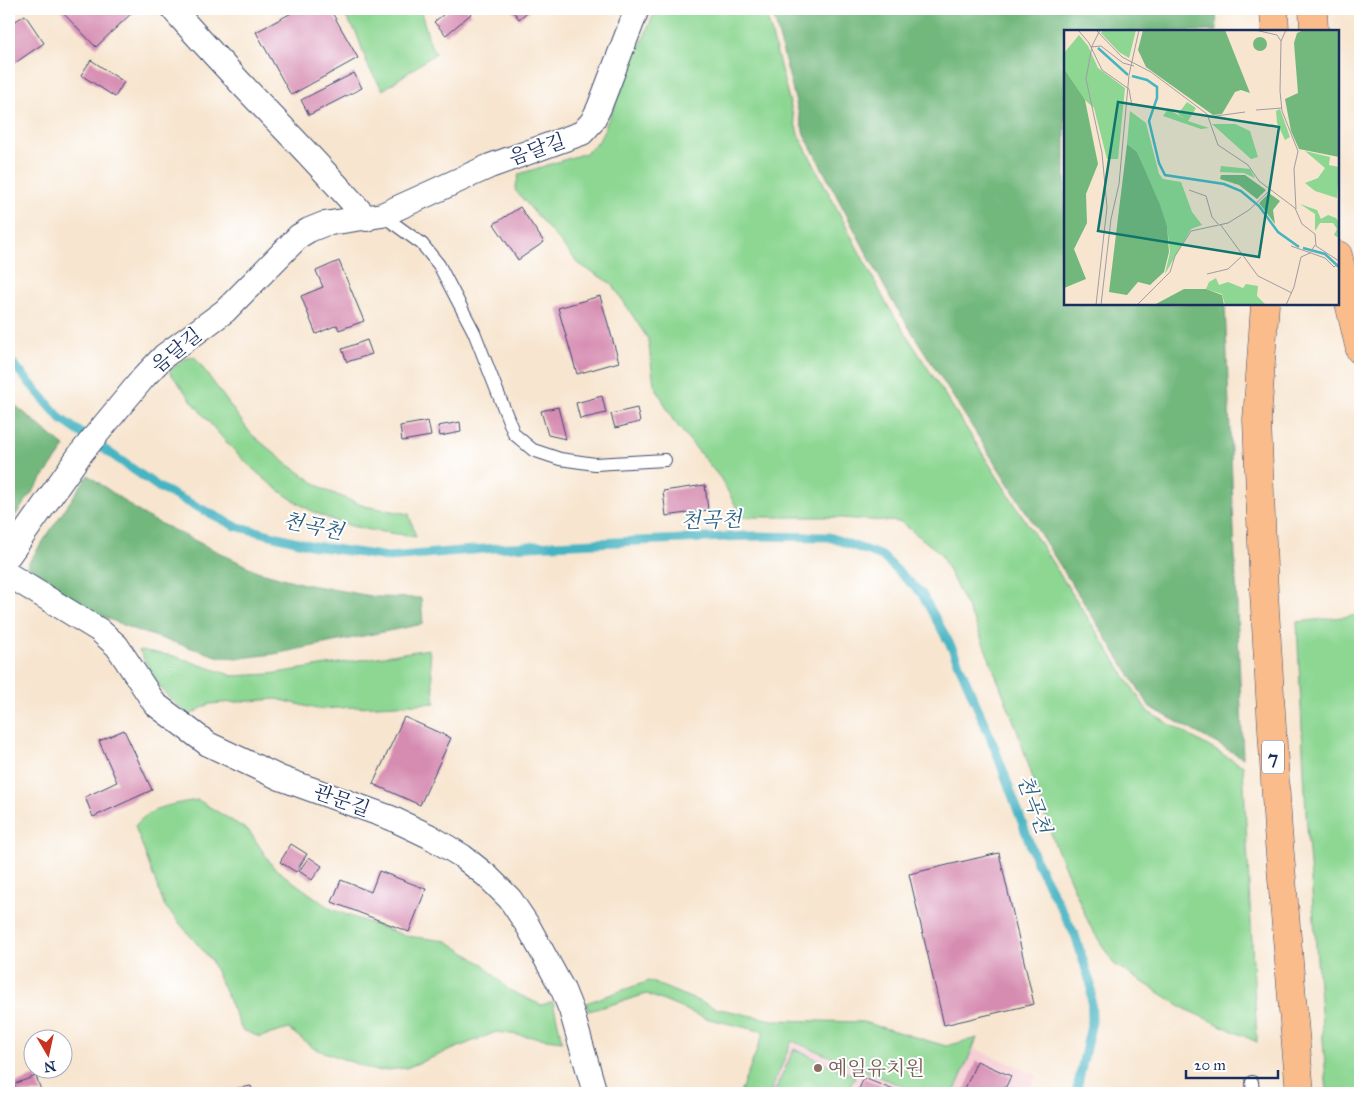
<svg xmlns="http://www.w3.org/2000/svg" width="1369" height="1102" viewBox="0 0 1369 1102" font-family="'IM FELL Great Primer','Noto Serif KR',serif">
  <rect width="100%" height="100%" fill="#fff"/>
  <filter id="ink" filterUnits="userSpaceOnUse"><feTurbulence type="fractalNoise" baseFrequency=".02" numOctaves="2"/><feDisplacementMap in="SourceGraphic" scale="10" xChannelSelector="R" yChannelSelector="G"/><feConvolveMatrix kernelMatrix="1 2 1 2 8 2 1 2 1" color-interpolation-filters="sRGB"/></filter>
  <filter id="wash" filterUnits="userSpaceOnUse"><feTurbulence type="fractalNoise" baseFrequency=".0096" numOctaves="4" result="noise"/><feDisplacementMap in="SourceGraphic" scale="20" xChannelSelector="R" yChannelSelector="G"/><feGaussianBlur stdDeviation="1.12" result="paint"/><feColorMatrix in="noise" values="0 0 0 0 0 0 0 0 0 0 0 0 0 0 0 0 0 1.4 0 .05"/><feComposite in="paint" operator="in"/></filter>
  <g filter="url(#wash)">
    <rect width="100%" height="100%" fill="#f7e5cf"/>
    <path fill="#f6cfd6" d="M793 1043 915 1093H770Z
      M973 1048 1037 1075 1028 1093H955Z"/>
    <path fill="#8dd793" stroke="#548378" d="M340 9H420L431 46 436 53 383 90 369 68 356 32Z
      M656 9H765L798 134 886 303 1148 712 1243 766 1257 1042 1187 1010 1114 964 1090 926 1054 842 1016 727 977 627 940 553 901 522 826 517H742L721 479 673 420 654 384 648 339 612 284 579 264 515 190 519 174 586 153 599 141Z
      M194 356 251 434 286 463 325 490 364 506 409 514 416 537C396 533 375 532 356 527 274 508 217 435 169 371L183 360Z
      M1360 615V1093H1327L1306 813 1297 622Z
      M429 649 435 703 317 709 277 699 209 704 190 715C162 695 155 680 139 650L174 656 233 676 270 674Z
      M198 800 249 831 274 868 331 909 406 936 447 941 484 965 509 990 541 1005 553 1002 562 1041 496 1032 406 1068 376 1071 313 1048 289 1029 260 1037 242 1030 211 960 164 905 135 826C151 806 174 804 198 800Z
      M649 981 715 1008 772 1020 863 1022 946 1046 977 1038 954 1093H919L792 1041 770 1093H740L764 1032 705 1018 647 994 589 1011 586 1003Z
      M794 1049 855 1076 847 1093H774Z"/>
    <path fill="#72b87d" stroke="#46746e" d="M772 9H1216L1217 31H1065V304H1225L1243 758 1150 707 891 299 804 134Z
      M9 400 65 447 9 524Z
      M88 475 145 516 257 571 304 584 376 597 421 598 423 624 274 654 241 658 220 657 135 630 90 611 27 565Z"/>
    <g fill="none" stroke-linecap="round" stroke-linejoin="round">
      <path stroke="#46b4c2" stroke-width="9" d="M9 359 61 419 160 488 235 526 314 546 388 557 509 547 748 536 829 537 882 556 922 594 952 648 994 746 1037 863 1075 935 1091 985 1092 1021 1076 1093"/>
    </g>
    <g id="blocks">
      <path fill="#d68bb1" d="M63 9H136L96 47 61 11Z
        M299 9H330L358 58 291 95 256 32Z
        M450 9H467L471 14 446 35 434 22Z
        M511 9H531L519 19Z
        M25 15 44 43 9 67V25Z
        M91 60 124 82 115 97 81 75Z
        M354 73 362 88 309 115 301 100Z
        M520 207 544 242 518 260 494 224Z
        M339 261 364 321 339 330 337 325 316 334 301 296 323 287 316 271Z
        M600 296 619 362 577 374 558 308Z
        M367 340 372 354 347 362 342 349Z
        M602 396 606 413 580 419 576 403Z
        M558 407 566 439 548 435 541 411Z
        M637 408 640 422 615 428 611 414Z
        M428 421 431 436 402 441 400 426Z
        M460 422 461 432 440 436 438 426Z
        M705 485 708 510 666 516 663 491Z
        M404 717 451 738 420 805 373 784Z
        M124 730 152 790 93 817 85 797 117 782 99 741Z
        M291 844 307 854 296 872 280 862Z
        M999 853 1034 1004 944 1025 909 874Z
        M309 857 322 866 312 880 299 871Z
        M379 871 426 889 409 932 332 902 341 880 371 892Z
        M977 1061 1011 1076 1003 1093H963Z
        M36 1076 42 1093H17L14 1084Z
        M864 1078 901 1093H857Z
        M251 1086 253 1093H217L216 1092Z"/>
    </g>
  </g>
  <g filter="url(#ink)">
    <use href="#blocks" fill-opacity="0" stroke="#3c4a6f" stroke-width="1"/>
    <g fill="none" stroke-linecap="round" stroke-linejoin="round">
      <g stroke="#3c4a6f" stroke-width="14">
        <path id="service" d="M382 215 422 244 439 265 474 332 514 434 533 450 560 459 595 464 665 460
          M1252 1082 1253 1093"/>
      </g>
      <g stroke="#3c4a6f" stroke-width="26">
        <path id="minor" d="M173 9C235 81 305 147 367 219
          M9 555 81 453 144 377 164 356 225 311 299 236 309 230 324 224 382 215 490 166 582 133 592 122 599 108 637 9
          M9 575 99 630 117 646 155 704 208 744 280 778 391 818 429 836 462 856 487 876 510 899 528 926 563 990 571 1010 595 1093"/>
      </g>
      <g stroke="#3c4a6f" stroke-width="29">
        <path id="trunk" d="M1274 9 1275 31
          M1313 9 1314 31
          M1338 255 1360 350
          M1265 304 1257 420 1264 592 1278 831 1300 1093"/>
      </g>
      <use href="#service" stroke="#fff" stroke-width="12"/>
      <use href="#minor" stroke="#fff" stroke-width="24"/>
      <use href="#trunk" stroke="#f9bc8a" stroke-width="28"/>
    </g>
  </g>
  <circle fill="#8d6e63" stroke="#fff" stroke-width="2" cx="818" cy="1068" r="5"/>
  <g text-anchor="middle" stroke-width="4" stroke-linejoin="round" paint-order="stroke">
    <rect fill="#fff" stroke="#5f6d8e" stroke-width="1" x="1262" y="740.5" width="22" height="33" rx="4"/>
    <g font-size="19" font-weight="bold" fill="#1b2f5e">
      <text x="1273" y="764">7</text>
    </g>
    <g font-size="20" fill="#1b2f5e" stroke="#fff">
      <text transform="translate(537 149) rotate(-19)" y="7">음달길</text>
      <text transform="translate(176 350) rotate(-39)" y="7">음달길</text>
      <text transform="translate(342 800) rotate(20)" y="7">관문길</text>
    </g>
    <g font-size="20" fill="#785e54" stroke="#fff" text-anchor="start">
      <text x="828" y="1075">예일유치원</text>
    </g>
    <g font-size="21" font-style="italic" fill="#2a5e81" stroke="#fff">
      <text transform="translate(711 520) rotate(-2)" y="7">천곡천</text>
      <text transform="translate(313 526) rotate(12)" y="7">천곡천</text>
      <text transform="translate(1034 804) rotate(70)" y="7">천곡천</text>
    </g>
  </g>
  <g transform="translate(1064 30)">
    <rect width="275" height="275" fill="#f7e5cf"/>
    <path d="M39 0H72L65 28 55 22 37 3ZM15 5 24 16 34 38 61 58 54 129H43L30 78 14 64 0 39V23ZM123 72 132 78 124 91 145 98 137 99 99 86 104 79 121 89 114 84ZM216 79 226 107 221 110 213 93 212 81ZM66 81 82 93 95 144 99 149 117 152 128 182 138 195 127 199 101 244 106 222 103 196 73 122 63 114ZM148 94H171L186 101 194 127 187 129ZM241 121 266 127 265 135 275 137 273 168 251 161 241 153 254 148 261 138ZM157 136 186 139 191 148 180 143 156 142ZM236 174 253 180 257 189 264 185 272 188 275 192V208L270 205 273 199 269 193H256L251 201V184ZM152 248 155 255 164 252 179 258 182 254 194 256 193 266 202 275H161L158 264 142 259 145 252Z" fill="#8dd793"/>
    <path d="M79 0H161L186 63 177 60 171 62 158 84 149 85 82 37 74 20ZM240 0H275V127L235 119 227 101 221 69 234 63 230 13 233 3ZM189 14a7 7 0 1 1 14 0a7 7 0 1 1-14 0ZM0 39 21 70 34 134 22 164 23 193 10 219 22 249 0 258ZM63 114 73 122 96 175 103 196 105 222 100 242 86 255 74 252 63 265 45 262ZM157 145H181L202 160 193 169 175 155 156 149ZM205 163 216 171 209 180 211 194 195 173ZM120 259H142L158 265 160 275H90Z" fill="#72b87d"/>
    <path fill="none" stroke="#46b4c2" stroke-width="2.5" d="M34 18 64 45M68 46 83 50 93 57V68L85 91 95 133 101 145 160 154 177 161 195 176 214 202 235 217M239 218 261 224 275 237"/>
    <path fill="none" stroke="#9f9ca2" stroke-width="1" d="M14 0 25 13 38 40 65 59 68 76M32 0 58 27 87 42 143 84 154 115 184 135 195 151 231 178 238 194 251 204 252 216 275 231M191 0 213 5 217 11M222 0 217 11 216 61 218 81 234 121 230 139 232 179M27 17 37 16 59 33 70 36M192 80 218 78M145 87 181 82M125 160 142 166 148 187 154 194M156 194 194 246 228 263M227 216 261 228 270 237 275 233M143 244 164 239 177 227M32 275 43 177 38 123 22 49 28 16 36 0M37 275 47 189 55 154 65 45 75 0M73 275 106 242 111 226 127 201 164 193 185 180 206 160M222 275 230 257 237 227 246 223 251 215"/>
    <path fill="#0f766e" fill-opacity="0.15" stroke="#0f766e" stroke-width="2.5" d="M54 72 215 97 195 227 34 201Z"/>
    <rect width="275" height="275" fill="none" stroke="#1b2f5e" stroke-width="2.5"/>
  </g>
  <rect width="1369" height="1102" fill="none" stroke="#fff" stroke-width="30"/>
  <g transform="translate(48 1054) rotate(171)"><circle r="24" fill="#ffffff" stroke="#a4acbf"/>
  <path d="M0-4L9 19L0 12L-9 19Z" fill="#c8321e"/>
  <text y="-8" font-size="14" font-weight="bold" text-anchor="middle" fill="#1b2f5e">N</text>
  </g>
  <path d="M1186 1070v8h92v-8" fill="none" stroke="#1b2f5e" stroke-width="2.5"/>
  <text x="1194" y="1070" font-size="15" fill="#1b2f5e" stroke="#ffffff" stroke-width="4" paint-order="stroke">20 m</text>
</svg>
